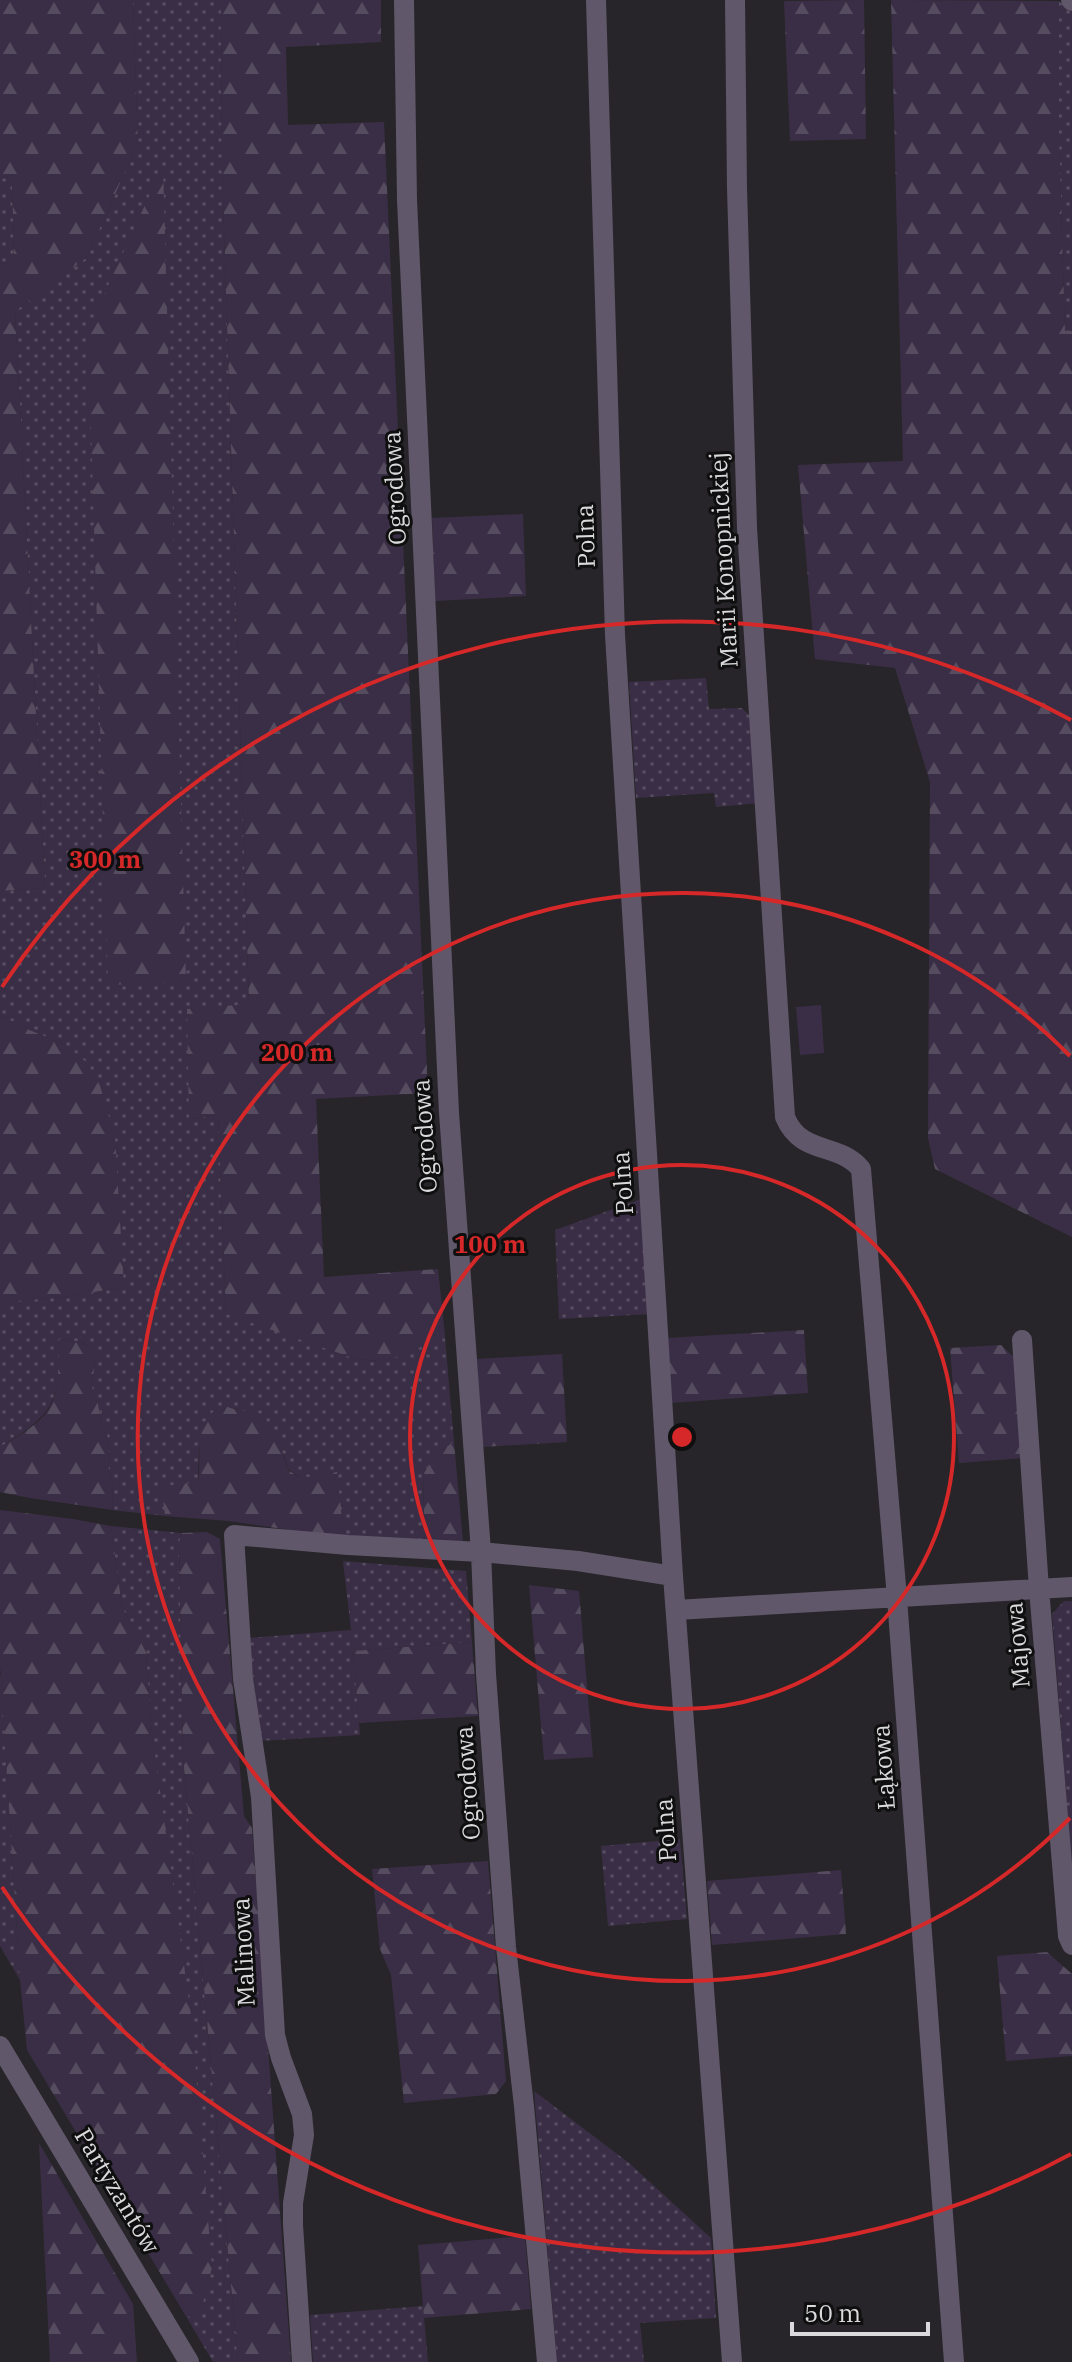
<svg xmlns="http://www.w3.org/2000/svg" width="1072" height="2362" viewBox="0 0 1072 2362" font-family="'IBM Plex Serif',serif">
  <defs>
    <pattern id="grass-dots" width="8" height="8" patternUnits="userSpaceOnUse" patternTransform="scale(2)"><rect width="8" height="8" fill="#3a2e46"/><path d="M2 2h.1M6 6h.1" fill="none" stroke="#564c60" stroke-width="1.8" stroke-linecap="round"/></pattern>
    <pattern id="forest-firs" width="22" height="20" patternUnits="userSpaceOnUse" patternTransform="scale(2)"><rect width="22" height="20" fill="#3a2e46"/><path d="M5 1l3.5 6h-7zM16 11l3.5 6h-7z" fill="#564c60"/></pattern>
  </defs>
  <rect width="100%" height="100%" fill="#272529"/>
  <path fill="url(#grass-dots)" d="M133 0H221L222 168 249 1004 190 1119 218 1115 226 1313 356 1359 379 1361 410 1353 427 1343 444 1326 454 1442 436 1453 423 1475 425 1541 344 1538 301 1478 288 1469 284 1455 238 1409 230 1408 199 1447 198 1483 168 1486 163 1490 165 1516 112 1510 113 1482 108 1471 110 1457 107 1435 102 1425 98 1404 92 1391 95 1359 90 1347 82 1342 59 1339C60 1402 55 1414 0 1447V1302L64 1297 124 1287 67 1046 25 1028 0 1015V891L45 888 15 311 86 258 138 144Z
    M1059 1 1072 11V331L1065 332 1059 143Z
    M0 177 12 178 14 258 0 264Z
    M706 678 709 709 742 708 752 718 759 803 716 807 714 793 636 798 629 682Z
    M644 1198 651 1314 559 1319 555 1230Z
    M111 1526 182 1533 179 1543 183 1757 238 2362H213L187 2318 202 2305 212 2268 151 1725 146 1652 122 1607Z
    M343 1561 466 1571 472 1642 353 1651 360 1735 259 1741 249 1638 351 1630Z
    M1064 1601H1072V1871L1052 1614Z
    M0 1676 1 1677 20 1980 0 1946Z
    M680 1839 687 1919 608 1926 601 1846Z
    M534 2091 629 2163 711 2238 716 2318 640 2323 644 2362H557Z
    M423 2306 428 2362H313L310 2315Z"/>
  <path fill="url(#forest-firs)" d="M0 0H133L138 144 86 258 15 311 45 888 0 891V264L14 257 12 178 0 177Z
    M221 0H381V42L286 47 288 125 384 122 428 1093 316 1099 324 1277 438 1269 444 1326 427 1343 410 1353 380 1361 356 1359 226 1314 218 1115 189 1119 187 1009 249 1004 222 168Z
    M864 0 866 139 790 141 784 1Z
    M891 0 1059 1V143L1065 331H1072V1237L935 1169 928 1138 930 782 895 668 815 659 798 465 903 461Z
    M163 166 186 982 108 985 88 329Z
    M523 514 526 596 435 601 432 518Z
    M0 1015 25 1028 67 1046 85 1061 98 1079 115 1137 124 1287 64 1297 0 1302Z
    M804 1330 808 1393 670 1403 666 1338Z
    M59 1339 81 1342 90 1347 95 1359 92 1391 98 1404 102 1425 107 1435 110 1457 108 1471 113 1482 112 1510 30 1498 0 1492V1447C59 1414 58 1402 59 1339Z
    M1001 1345 1016 1359 1023 1458 959 1463 950 1348Z
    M562 1354 567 1442 482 1447 477 1359Z
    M224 1405 230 1408 262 1414 277 1435 288 1470 301 1478 337 1472 344 1538 229 1521 165 1516 162 1490 168 1486 198 1482C203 1453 190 1420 224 1405Z
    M454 1442 463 1542 425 1541 423 1475 436 1453Z
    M0 1510 73 1519 111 1526 122 1607 146 1652 151 1725 192 2023 212 2268 202 2305 187 2318 27 2050 20 1980 0 1666Z
    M207 1532 220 1539 244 1816 252 1828 291 2362H238L183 1757 179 1542 182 1533Z
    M529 1585 579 1591 593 1757 544 1760Z
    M472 1642 478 1716 359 1723 353 1651Z
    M488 1861 506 2081 496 2094 404 2103 391 1975 380 1949 372 1869Z
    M841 1870 846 1934 712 1945 707 1881Z
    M1047 1952 1072 1974V2056L1006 2061 997 1956Z
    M39 2143 133 2304 137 2362H50Z
    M525 2236 531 2309 424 2318 418 2245Z"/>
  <path fill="#3a2e46" d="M821 1005 824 1053 800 1055 796 1007Z"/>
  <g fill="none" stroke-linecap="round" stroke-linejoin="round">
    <path stroke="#60576b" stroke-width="20" d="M404 0 407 200 449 1113 481 1552 486 1674 506 1947 524 2106 547 2362
      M596 0 615 635 673 1576 732 2362
      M735 0 737 188 747 528 785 1117C801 1156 839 1142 861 1169L897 1598 954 2362
      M1071 0 1072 1
      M1022 1340 1039 1589 1068 1936 1072 1945
      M676 1610 1072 1587
      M0 2046 189 2362
      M302 2362 293 2225V2203L304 2135 302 2114 281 2058 275 2035 261 1797 243 1679 234 1535 348 1545 481 1552 578 1561 673 1576"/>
  </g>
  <g fill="none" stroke="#d62828" stroke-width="4">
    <circle cx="682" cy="1437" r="272"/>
    <path d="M1070 1818A544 544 0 1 1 1070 1056"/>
    <path d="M1071 2154A816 816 0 0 1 2 1887M2 987A816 816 0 0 1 1071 720"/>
  </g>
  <g text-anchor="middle" stroke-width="6" stroke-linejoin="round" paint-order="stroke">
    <g font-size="24" fill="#dad9dc" stroke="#0f0f10">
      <text transform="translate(395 488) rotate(-93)" y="8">Ogrodowa</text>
      <text transform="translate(586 536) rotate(-92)" y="8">Polna</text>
      <text transform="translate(724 560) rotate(-93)" y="8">Marii Konopnickiej</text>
      <text transform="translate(425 1136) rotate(-94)" y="8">Ogrodowa</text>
      <text transform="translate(623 1183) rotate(-94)" y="8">Polna</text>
      <text transform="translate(1018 1645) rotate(-95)" y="8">Majowa</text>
      <text transform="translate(884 1767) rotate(-94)" y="8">Łąkowa</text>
      <text transform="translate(468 1783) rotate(-94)" y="8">Ogrodowa</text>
      <text transform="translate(666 1830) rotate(-94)" y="8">Polna</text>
      <text transform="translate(244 1952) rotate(-93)" y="8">Malinowa</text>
      <text transform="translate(117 2191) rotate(59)" y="8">Partyzantów</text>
    </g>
  </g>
  <circle cx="682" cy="1437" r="12" fill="#d62828" stroke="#0f0f10" stroke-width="4"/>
  <g font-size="24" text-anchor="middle" font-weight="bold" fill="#d62828" stroke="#0f0f10" stroke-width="6" stroke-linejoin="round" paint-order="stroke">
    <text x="105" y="868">300 m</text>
    <text x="297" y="1061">200 m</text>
    <text x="490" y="1253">100 m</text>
  </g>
  <path d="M792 2322v12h136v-12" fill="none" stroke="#dad9dc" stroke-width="4"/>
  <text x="804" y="2322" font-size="24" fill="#dad9dc" stroke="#0f0f10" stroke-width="6" paint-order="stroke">50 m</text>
</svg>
